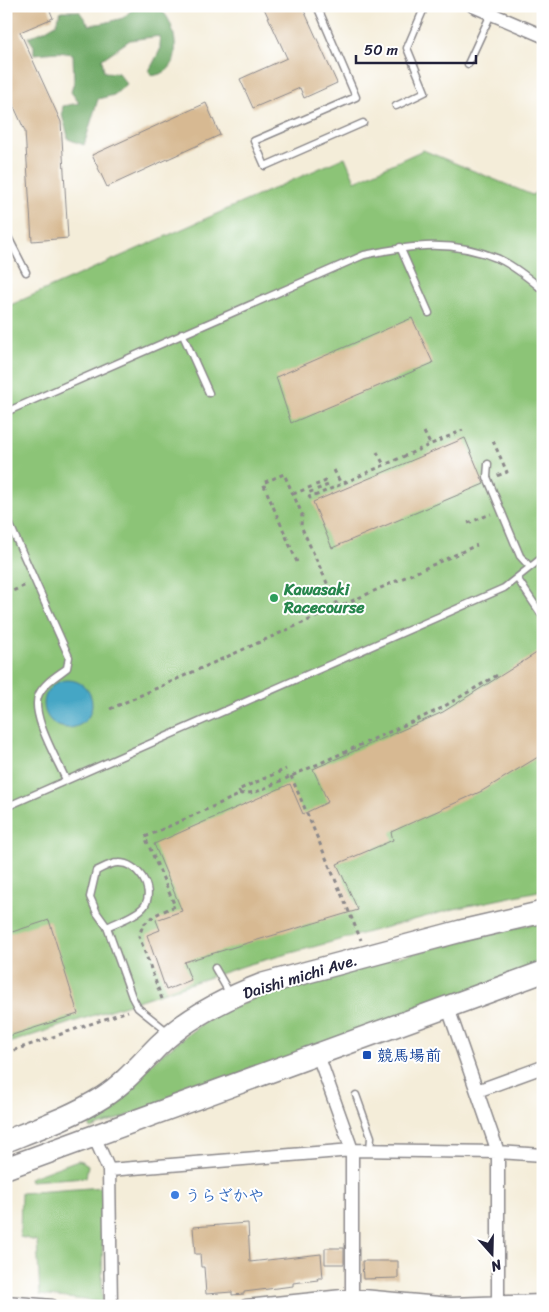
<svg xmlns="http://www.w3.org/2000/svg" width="549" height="1312" viewBox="0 0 549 1312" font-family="Sriracha,'Klee One',sans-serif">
  <rect width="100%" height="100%" fill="#fff"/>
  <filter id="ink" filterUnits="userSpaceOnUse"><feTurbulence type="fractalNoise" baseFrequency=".02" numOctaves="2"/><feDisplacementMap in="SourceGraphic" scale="10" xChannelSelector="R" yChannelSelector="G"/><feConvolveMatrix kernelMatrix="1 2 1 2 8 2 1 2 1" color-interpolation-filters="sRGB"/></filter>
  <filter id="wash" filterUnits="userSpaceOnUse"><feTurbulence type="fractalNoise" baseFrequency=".0096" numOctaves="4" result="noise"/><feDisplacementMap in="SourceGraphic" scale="20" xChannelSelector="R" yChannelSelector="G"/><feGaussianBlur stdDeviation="1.12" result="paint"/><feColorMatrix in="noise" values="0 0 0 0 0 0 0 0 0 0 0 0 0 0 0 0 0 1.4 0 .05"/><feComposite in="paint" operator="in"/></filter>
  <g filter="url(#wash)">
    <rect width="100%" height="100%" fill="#f4edd9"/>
    <path fill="#8cc477" stroke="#577359" d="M423 150 532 195 543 187V890L454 909 250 964 6 1044V307L345 157 355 181Z
      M543 921V966L91 1129 88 1121 97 1111 161 1055 208 1019 265 993 370 964Z
      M78 1160 82 1161 88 1165 86 1177 30 1181 29 1178Z
      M103 1187 102 1302 40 1295 37 1241 20 1237 21 1193Z"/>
    <path fill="#71aa68" stroke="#4a6652" d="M136 6C144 6 155 6 162 11 174 21 180 53 171 66 166 73 160 74 152 76L149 71 160 50V36L130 40 102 59 104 72 118 73 127 84 114 95 98 99 84 145 68 139C67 125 60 119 63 106L79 103 71 92 74 82 73 54 58 52 34 54V46L28 37 44 31 56 24 61 11H79L89 25 104 23 123 18Z"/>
    <path fill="#45a6c5" stroke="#346480" d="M44 704a24 24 0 1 1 48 0a24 24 0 1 1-48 0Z"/>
    <g id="blocks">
      <path fill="#d7b992" d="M6 6H48L53 18 20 32 61 122 68 238 32 241 25 131 6 89Z
        M263 6H302L337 83 304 98 300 88 253 108 240 79 287 58Z
        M206 103 220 135 107 187 92 155Z
        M412 318 433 363 291 423 276 377Z
        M465 438 484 484 332 548 313 502Z
        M543 649V754L482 791 391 832 393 840 337 864 358 910 184 962 191 980 166 990 147 935 160 930 156 920 182 911 154 844 290 784 303 814 328 802 313 769 443 712Z
        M49 920 78 1014 6 1037V934Z
        M248 1223 250 1262 321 1254 323 1278H317L318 1280 293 1283V1286L244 1292V1294L232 1295V1292L206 1294 204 1267H201L200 1254H195L193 1227Z
        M325 1248H344V1264H325Z
        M362 1261H398V1278L363 1279Z"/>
    </g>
  </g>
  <g filter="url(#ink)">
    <use href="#blocks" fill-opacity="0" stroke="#8b888a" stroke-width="1"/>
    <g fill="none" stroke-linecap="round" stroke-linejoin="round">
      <g stroke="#8b888a" stroke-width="9">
        <path id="service" d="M317 6 356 97 254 141 265 166 363 123
          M468 64 491 14
          M396 106 425 92 407 48 425 6
          M6 233 26 272
          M400 247 429 313
          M182 333 209 393
          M6 412 364 255C412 245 452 239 499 259 514 266 530 279 543 290
          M488 464 487 477 520 556 530 567
          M6 516 69 657 67 668C58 675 45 682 39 694 29 713 58 761 66 780
          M517 578 543 617
          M6 807 504 588 543 557
          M107 927C117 922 140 914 145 905 155 888 137 862 118 863 110 863 103 868 96 871L90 897 97 913 107 927 132 997 138 1008 168 1032
          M215 968 230 994
          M356 1095 371 1137 370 1150"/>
      </g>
      <g stroke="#8b888a" stroke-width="15">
        <path id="minor" d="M473 6 543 36
          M448 1008 498 1152V1302
          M318 1055 352 1150V1295L354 1306
          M477 1091 543 1067
          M94 1136 109 1170 111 1306
          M109 1170 352 1150 498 1152 543 1155
          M6 1302 52 1306
          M246 1306 352 1295 450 1304 543 1301"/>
      </g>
      <g stroke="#8b888a" stroke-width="24">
        <path id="trunk" d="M6 1141C39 1128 73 1116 103 1097 125 1083 141 1063 159 1045 188 1017 226 998 263 984L461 931 543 912
          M6 1168 543 972"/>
      </g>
      <path stroke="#8b888a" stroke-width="3" stroke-dasharray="4 4" stroke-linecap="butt" d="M424 432 430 444
        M493 441 507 472 497 476
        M377 452 384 465
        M334 470 341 484
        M293 494 326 481 328 485 308 493 310 498 463 430
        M468 523 491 514
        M297 562 263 483 284 474 302 514 301 526 338 607
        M6 594 26 585
        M110 709 477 545
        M291 776 361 940
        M241 794 238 790 286 769
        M162 999 139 936 143 925 155 915 175 906 145 837 241 794 256 792 438 710 499 674
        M6 1053 128 1011"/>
      <use href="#service" stroke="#fff" stroke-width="6"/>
      <use href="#minor" stroke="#fff" stroke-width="12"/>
      <use href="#trunk" stroke="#fff" stroke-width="21"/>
    </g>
  </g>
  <circle fill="#2e9e5b" stroke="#fff" stroke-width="2" cx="274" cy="598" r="5"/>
  <rect fill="#1a4fb4" stroke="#fff" stroke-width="2" x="362" y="1050" width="10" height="10" rx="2.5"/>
  <circle fill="#3f7fe0" stroke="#fff" stroke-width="2" cx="175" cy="1195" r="5"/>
  <g text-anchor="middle" stroke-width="4" stroke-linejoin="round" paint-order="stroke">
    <g font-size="16" font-weight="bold" fill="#27864d" stroke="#fff" text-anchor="start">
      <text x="284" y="595">Kawasaki<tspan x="284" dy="18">Racecourse</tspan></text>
    </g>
    <g font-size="16" fill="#22223b" stroke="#fff">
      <text transform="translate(300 976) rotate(-17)" y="6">Daishi michi Ave.</text>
    </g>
    <g font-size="16" font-weight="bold" fill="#164399" stroke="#fff" text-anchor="start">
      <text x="377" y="1061">競馬場前</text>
    </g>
    <g font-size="16" font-weight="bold" fill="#366cbe" stroke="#fff" text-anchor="start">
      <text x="185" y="1201">うらざかや</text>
    </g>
  </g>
  <rect width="549" height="1312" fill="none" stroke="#fff" stroke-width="25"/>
  <g transform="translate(492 1254) rotate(160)" stroke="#ffffff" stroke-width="4" paint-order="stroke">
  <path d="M0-4L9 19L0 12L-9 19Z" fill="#22223b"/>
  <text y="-8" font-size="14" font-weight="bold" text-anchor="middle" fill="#22223b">N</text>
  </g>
  <path d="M356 55v8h120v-8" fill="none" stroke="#22223b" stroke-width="2.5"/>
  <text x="364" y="55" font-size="15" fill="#22223b" stroke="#ffffff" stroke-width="4" paint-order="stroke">50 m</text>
</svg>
